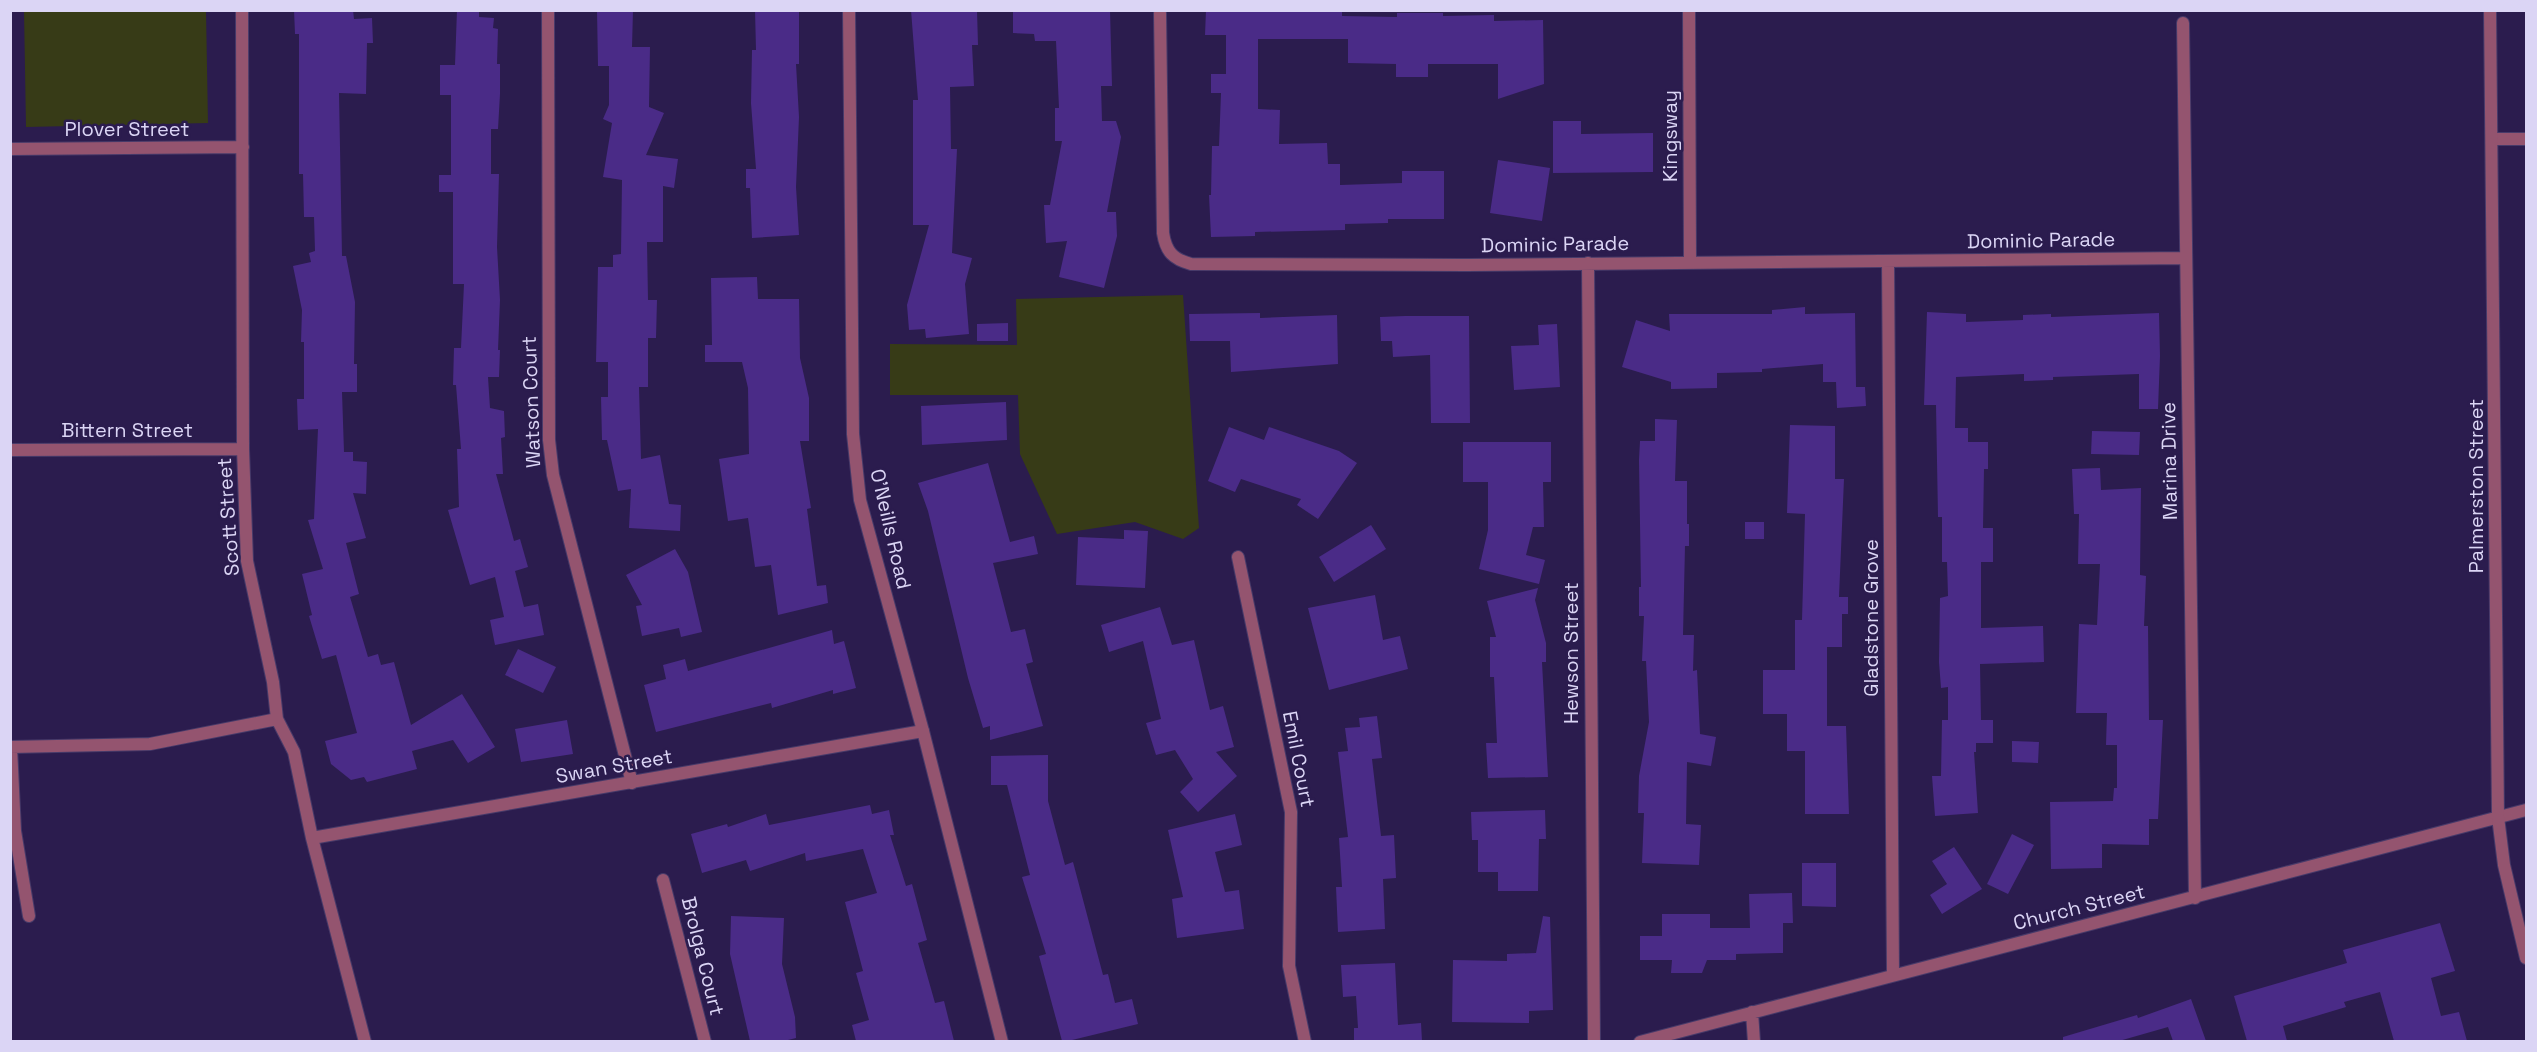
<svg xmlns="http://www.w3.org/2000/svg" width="2537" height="1052" viewBox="0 0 2537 1052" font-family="'Space Grotesk',sans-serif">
  <rect width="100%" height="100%" fill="#2b1c4e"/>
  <path fill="#373b17" d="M24 11H206L208 123 26 127Z
    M1183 295 1199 528 1183 539 1135 522 1057 534 1020 454 1018 395H890V344L1017 345 1016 299Z"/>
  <path fill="#4a2b87" d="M294 10H353L354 19 372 18 373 43H367L366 94 339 93 342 256H346L355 302 354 364H357V392H342L344 452H353V461L367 462 366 494 353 493 366 538 346 543 359 594 350 597 368 657 378 654 381 665 394 662 411 725 462 694 495 747 468 763 453 740 412 751 417 769 367 782 364 777 351 780 331 764 325 741 357 733 336 655 322 659 309 616 312 615 302 574 323 569 308 520 314 519 318 429 298 430 297 399H304V342H301L302 310 293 266 311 262 309 253 315 251 314 217H304L303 174H299V34H295Z
    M457 10H479V17L494 18 493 28 498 29 497 64H500V94L498 129H491V174H499L497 247 500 300 498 350H500L499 377H488L490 408 504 411 505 437 501 438 503 474H496L514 541 520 539 528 567 515 571 524 607 538 604 544 635 495 645 490 620 504 617 495 577 470 585 448 510 459 507 457 449H461L456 385H453L454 348H461L464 284H453V192H439V175H451V95H440V65H455Z
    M597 10H633L632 47H650L649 107 664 113 646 155 678 159 674 188 663 186V242H647L648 300H657L656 338H648V387H639L641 459 660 455 669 504 681 505 680 531 629 528 631 489 618 491 607 440H602L601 397H608V362H596L598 267H613V255L621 254 622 180 603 177 612 123 603 119 609 105V66H598Z
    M755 10H799V64H796L799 117 796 187 799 235 752 238 750 188H746V169H756L751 103 752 50H756Z
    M911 10H977L978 45H972L974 86 950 87 951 149H957L952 253 972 258 965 284 969 334 926 338 925 329 909 330 907 305 929 225H913V100H918Z
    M1013 10H1110L1112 86H1101L1102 121H1116L1121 137 1107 212H1116L1117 236 1104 288 1059 277 1067 241 1046 243 1044 205H1050L1062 141H1055V108H1059L1056 41H1035L1034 34 1013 33Z
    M1206 10 1342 11V16L1397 17V13H1443V16L1494 15V21L1543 20 1544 84 1498 99V64H1428V77H1396V64L1348 63V39H1258V109L1280 110 1279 144 1327 143 1328 164H1340V185L1402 183V171H1444V219H1388V223L1345 224V230L1255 232V236L1211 237 1209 195H1211L1212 146H1219L1221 93H1211V74H1226V35H1205Z
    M1553 121H1581V134L1653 133V172L1553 173Z
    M1498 160 1550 168 1542 221 1490 213Z
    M757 277 758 299H799L800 358 809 398V441H800L811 508 807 509 817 586 826 585 828 603 778 615 771 565 755 567 748 518 728 521 719 459 749 454 748 388 742 362H705V345H712L711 278Z
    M1805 307V314L1855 313 1856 387H1865L1866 406 1837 408 1836 382H1823V364L1762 369V372L1717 373V388L1671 389V382L1622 367 1636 320 1670 331 1669 314H1772V310Z
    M1927 312 1966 314V322L2023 320V315L2051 314V317L2159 313 2160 356 2158 409H2139V374L2053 377V380L2024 381V374L1956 377 1955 428H1968V442H1988V469H1984L1983 528H1993V562H1981V628L2043 626 2044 662 1980 664 1981 720H1993V743H1976V752H1974L1978 813 1935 816 1932 776H1941L1942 720H1948V687L1941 688 1939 662 1940 598 1948 596 1947 562H1942V517H1938L1936 405H1924Z
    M1260 313V318L1337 315 1338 364 1231 372 1230 341H1190L1189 314Z
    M1405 316H1469L1470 423H1431L1430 355 1393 357 1392 341H1381L1380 317Z
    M1008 323V341H977V324Z
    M1557 324 1560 387 1514 390 1511 346 1539 345 1538 325Z
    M1006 402 1007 440 922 445 921 406Z
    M1655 419 1677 420 1675 481H1687V524H1689V546H1685L1683 635H1694L1693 671 1697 670 1700 734 1716 737 1711 766 1687 762 1686 824 1701 825 1699 865 1642 863 1644 813H1638L1639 776 1649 722 1646 661H1642L1644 616H1639V587H1641L1639 460 1640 441H1655Z
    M1790 425 1835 426V479H1844L1839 597H1848V614H1842V647H1827V726H1846L1849 814H1805V751H1787V714H1763V670H1795V620H1802L1805 514 1787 513Z
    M1229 427 1264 440 1269 427 1339 451 1357 463 1318 519 1297 505 1301 499 1241 479 1235 492 1208 481Z
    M2092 431 2140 432 2139 455 2091 454Z
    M1463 442H1551V482H1543L1544 527H1533L1526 555 1545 560 1539 584 1479 569 1488 530V482H1463Z
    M988 463 1010 542 1034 536 1038 554 993 563 1011 632 1025 629 1033 662 1026 664 1043 726 990 740V726L983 728 968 678 928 511 918 483Z
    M2100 468 2101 490 2141 488 2140 575 2146 576 2144 626H2148L2149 720H2163L2158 819H2149V845L2102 844V868L2051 869 2050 802 2113 801 2114 788H2117V745H2106L2107 713H2076L2079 624 2097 625 2100 564H2078L2079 514H2074L2072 469Z
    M1745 522H1764V539H1745Z
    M1371 525 1386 549 1334 582 1319 557Z
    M1124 530 1148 531 1145 588 1076 585 1078 537 1124 539Z
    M675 549 688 572 702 632 681 637 679 628 642 636 636 606 642 605 626 575Z
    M1538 588 1535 600 1546 643V662H1542L1548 777 1488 778 1486 743H1497L1494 677H1490V637H1496L1487 601Z
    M1375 595 1383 640 1400 636 1408 669 1329 690 1308 608Z
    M1160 607 1172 645 1194 640 1210 710 1223 706 1234 747 1216 752 1237 776 1198 812 1180 792 1193 779 1175 750 1156 755 1146 723 1161 719 1143 641 1109 652 1101 625Z
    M832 630 834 644 844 641 856 688 833 694V690L772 708 771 703 656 732 644 685 666 679 663 665 685 659 688 671Z
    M518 649 556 667 543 693 505 675Z
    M1377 716 1382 758 1372 759 1381 836 1394 835 1396 878 1383 879 1385 929 1338 932 1336 887H1342L1339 838 1348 837 1338 752 1348 751 1345 728 1360 727 1359 718Z
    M567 720 573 754 521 762 515 729Z
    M2012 741 2039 742 2038 763 2012 762Z
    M1048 755V801L1065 865 1073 862 1103 975 1108 974 1115 1003 1132 999 1138 1024 1068 1041H1062L1039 956 1046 954 1022 877 1030 875 1007 785H991V756Z
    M870 805 872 814 889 810 894 835H890L906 886 912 884 927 940 918 943 935 1003 944 1001 954 1041H856L852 1025 869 1020 856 973 863 971 845 902 877 893 863 849 806 861 805 853 750 871 746 860 702 873 691 834 727 824 728 827 766 814 769 825Z
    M1545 810 1546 839H1539L1538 891H1498V872H1478V840H1472L1471 812Z
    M1235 814 1242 845 1215 852 1225 892 1239 890 1244 929 1177 938 1172 899 1183 897 1168 830Z
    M2012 834 2034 845 2008 894 1987 884Z
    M1954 847 1982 889 1942 914 1930 895 1947 884 1932 861Z
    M1802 863H1836V907L1802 906Z
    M1792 893 1793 923H1783V953L1736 954V960H1707L1702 973H1671L1672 960H1640V936H1662V914H1710V928H1750L1749 894Z
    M731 916 784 918 782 964 795 1017 796 1038 784 1041H750L730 954Z
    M1543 916 1550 917 1553 1010 1529 1011V1023L1452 1022 1453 960 1507 961V954L1536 953Z
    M2440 923 2455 971 2431 978 2441 1016 2459 1012 2467 1041H2394L2380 992 2344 1002 2346 1007 2283 1026 2287 1041H2247L2234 996 2347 963 2343 950Z
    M1395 963 1398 1025 1421 1023 1422 1041H1354V1028H1358L1356 996 1343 997 1341 965Z
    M2191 999 2206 1041H2173L2168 1027 2119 1041H2063V1037L2137 1015 2138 1018Z"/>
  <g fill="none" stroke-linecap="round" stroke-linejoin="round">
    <g stroke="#473a69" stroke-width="14">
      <path id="minor" d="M242 10 243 449 247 561 273 682 277 719 294 752 312 838 365 1042
        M548 10 549 440 553 475 632 783
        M1689 10 1690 261
        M1160 13 1163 233C1166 252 1173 259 1191 264L1467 265 2186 258
        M2183 23 2195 898
        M2492 139H2526
        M10 149 243 147
        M1888 261 1893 974
        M1588 263 1594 1042
        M10 450 243 449
        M1238 557 1291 812 1289 966 1305 1042
        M10 747 150 744 277 719
        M11 747 15 831 29 916
        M312 838 923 731
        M663 880 705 1042
        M1752 1012 1754 1042
        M1640 1042 2526 810"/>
    </g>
    <g stroke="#473a69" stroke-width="14">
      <path id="tertiary" d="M849 10 853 434 860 500 923 731 1002 1042
        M2490 10 2498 817 2504 865 2526 958"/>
    </g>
    <use href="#minor" stroke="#94546f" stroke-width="12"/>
    <use href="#tertiary" stroke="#94546f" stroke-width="12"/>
  </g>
  <g text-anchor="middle" stroke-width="5" stroke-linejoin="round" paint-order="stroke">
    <g font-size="20" fill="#dbd5f5" stroke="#2b1c4e">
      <text x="127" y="136">Plover Street</text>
      <text transform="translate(1670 136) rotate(-90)" y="7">Kingsway</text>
      <text transform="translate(2041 240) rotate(-1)" y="7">Dominic Parade</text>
      <text transform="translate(1555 244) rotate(-1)" y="7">Dominic Parade</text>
      <text transform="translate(531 402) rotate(-92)" y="7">Watson Court</text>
      <text x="127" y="437">Bittern Street</text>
      <text transform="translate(2169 461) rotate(-91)" y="7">Marina Drive</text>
      <text transform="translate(2476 486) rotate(-90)" y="7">Palmerston Street</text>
      <text transform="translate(228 517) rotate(-94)" y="7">Scott Street</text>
      <text transform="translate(891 529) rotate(77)" y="7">O'Neills Road</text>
      <text transform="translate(1871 618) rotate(-90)" y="7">Gladstone Grove</text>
      <text transform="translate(1571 653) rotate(-90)" y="7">Hewson Street</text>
      <text transform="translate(1299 759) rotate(79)" y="7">Emil Court</text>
      <text transform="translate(614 766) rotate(-10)" y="7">Swan Street</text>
      <text transform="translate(2079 907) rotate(-14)" y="7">Church Street</text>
      <text transform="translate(703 956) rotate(76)" y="7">Brolga Court</text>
    </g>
  </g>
  <rect width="2537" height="1052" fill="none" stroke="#dbd5f5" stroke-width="24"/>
</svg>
